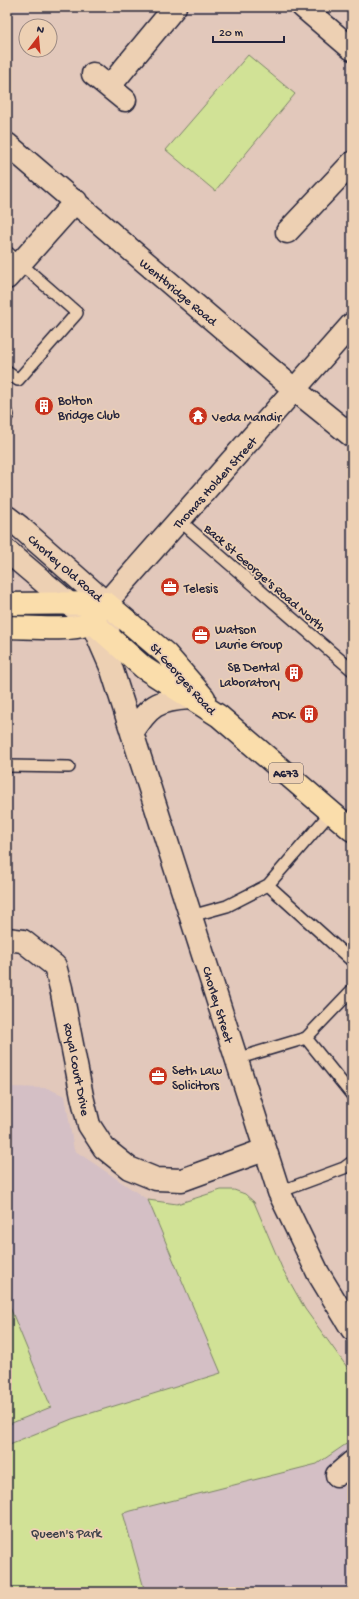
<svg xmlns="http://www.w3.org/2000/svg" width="359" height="1599" viewBox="0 0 359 1599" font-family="'Gochi Hand',sans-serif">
  <rect width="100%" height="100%" fill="#e2c8bb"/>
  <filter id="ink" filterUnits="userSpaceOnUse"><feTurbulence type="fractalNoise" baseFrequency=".025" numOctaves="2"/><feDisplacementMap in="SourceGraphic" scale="8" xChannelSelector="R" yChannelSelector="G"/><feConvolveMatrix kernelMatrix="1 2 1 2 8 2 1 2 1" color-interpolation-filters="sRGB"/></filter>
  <g filter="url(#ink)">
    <path fill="#d4bfc5" d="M7 1087 47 1088 65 1096 74 1150 148 1200 221 1373 72 1419 7 1445Z
      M352 1440V1592H145L123 1513 317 1464Z"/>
    <path fill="#d1e296" stroke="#7a8268" d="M248 55 295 94 215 191 166 150Z
      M221 1190H234L245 1194 254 1202 282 1268 305 1309 352 1374V1440L317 1464 123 1513 145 1592H7V1445L72 1419 221 1373 148 1200 177 1204Z
      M7 1300 51 1407 7 1425Z"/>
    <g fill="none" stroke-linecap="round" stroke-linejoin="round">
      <g stroke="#22223b" stroke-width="14">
        <path id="service" d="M7 252 77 313 18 380 7 372
          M7 416 8 415
          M179 520 352 670
          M7 766 69 767
          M268 885 331 812
          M191 916 227 906 268 885 352 961
          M306 1038 352 1095
          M236 1059 306 1038 352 990
          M279 1192 344 1168 352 1162"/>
      </g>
      <g stroke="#22223b" stroke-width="25">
        <path id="minor" d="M303 7 352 49
          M93 74 125 100
          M109 87 175 7
          M7 144 295 390 352 436
          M287 232 352 163
          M7 278 76 201
          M91 621 111 667 279 1192 318 1273 352 1329
          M110 650 106 603 352 324
          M132 733C149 706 157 700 190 698
          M7 939 23 941 55 966 61 988 82 1096 89 1125 104 1148 129 1168 156 1179 182 1180 264 1150
          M337 1475 352 1462"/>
      </g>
      <g stroke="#22223b" stroke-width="25">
        <path id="secondary" d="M7 517 20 527 106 603
          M7 551 79 612"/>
      </g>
      <g stroke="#22223b" stroke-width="25">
        <path id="primary" d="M106 603 166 654 204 698
          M7 604 106 603
          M91 621 144 668 219 716 352 830
          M7 627C24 627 72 631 85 625 91 621 96 615 100 610"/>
      </g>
      <use href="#service" stroke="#edd0b3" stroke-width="11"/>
      <use href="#minor" stroke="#edd0b3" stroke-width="22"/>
      <use href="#secondary" stroke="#edd0b3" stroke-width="22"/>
      <use href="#primary" stroke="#faddab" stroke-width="22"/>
    </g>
  </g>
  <defs>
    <g id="building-disc" transform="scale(1)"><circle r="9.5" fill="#c8321e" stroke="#edd0b3"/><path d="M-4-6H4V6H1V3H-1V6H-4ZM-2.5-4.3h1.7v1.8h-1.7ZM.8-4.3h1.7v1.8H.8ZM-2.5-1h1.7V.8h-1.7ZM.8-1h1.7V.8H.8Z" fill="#fff"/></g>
    <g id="temple-disc" transform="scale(1)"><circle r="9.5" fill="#c8321e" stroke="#edd0b3"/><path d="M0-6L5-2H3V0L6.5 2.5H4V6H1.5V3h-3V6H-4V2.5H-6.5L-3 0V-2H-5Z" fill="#fff"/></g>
    <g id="office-disc" transform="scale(1)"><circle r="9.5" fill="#c8321e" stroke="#edd0b3"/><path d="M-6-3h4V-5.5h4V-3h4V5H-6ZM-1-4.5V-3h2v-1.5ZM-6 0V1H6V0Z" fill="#fff"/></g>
  </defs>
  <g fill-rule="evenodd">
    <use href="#building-disc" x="44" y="406"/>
    <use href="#temple-disc" x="198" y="416"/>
    <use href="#office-disc" x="170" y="587"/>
    <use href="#office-disc" x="201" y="635"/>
    <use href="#building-disc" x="294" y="673"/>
    <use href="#building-disc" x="309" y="714"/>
    <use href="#office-disc" x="158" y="1076"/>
  </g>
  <g text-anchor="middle" stroke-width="3.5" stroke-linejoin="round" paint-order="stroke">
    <rect fill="#edd0b3" stroke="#5f565f" stroke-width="1" x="269" y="763" width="34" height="20" rx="3"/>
    <g font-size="12" font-weight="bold" fill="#22223b">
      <text x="286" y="777">A673</text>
    </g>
    <g font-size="13" fill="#22223b" stroke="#edd0b3">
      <text transform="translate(179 291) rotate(40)" y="5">Wentbridge Road</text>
      <text transform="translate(214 482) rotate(-48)" y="5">Thomas Holden Street</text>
      <text transform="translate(66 567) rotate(41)" y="5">Chorley Old Road</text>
      <text transform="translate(266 577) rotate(41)" y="5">Back St George's Road North</text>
      <text transform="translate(184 678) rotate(48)" y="5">St Georges Road</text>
      <text transform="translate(219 1004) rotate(73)" y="5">Chorley Street</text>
      <text transform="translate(78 1069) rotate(79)" y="5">Royal Court Drive</text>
    </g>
    <g font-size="13" fill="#22223b" stroke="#edd0b3" text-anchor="start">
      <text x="58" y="404">Bolton<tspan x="58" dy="15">Bridge Club</tspan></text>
      <text x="212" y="421">Veda Mandir</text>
      <text x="184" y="592">Telesis</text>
      <text x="215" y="633">Watson<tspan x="215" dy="15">Laurie Group</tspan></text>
      <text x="280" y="671" text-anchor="end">SB Dental<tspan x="280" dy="15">Laboratory</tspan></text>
      <text x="295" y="719" text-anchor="end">ADK</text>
      <text x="172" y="1074">Seth Law<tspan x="172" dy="15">Solicitors</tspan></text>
    </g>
    <g font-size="13" fill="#3c3f49" stroke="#edd0b3">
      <text x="66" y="1537">Queen's Park</text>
    </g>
  </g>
  <rect width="359" height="1599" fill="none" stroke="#edd0b3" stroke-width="24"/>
  <rect x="12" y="12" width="335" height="1575" fill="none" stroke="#22223b" stroke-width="1.5" filter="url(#ink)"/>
  <g transform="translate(38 38) rotate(16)"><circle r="19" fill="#edd0b3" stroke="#9c8a83"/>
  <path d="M0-3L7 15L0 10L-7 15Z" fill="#c8321e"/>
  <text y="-6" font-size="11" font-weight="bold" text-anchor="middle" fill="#22223b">N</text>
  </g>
  <path d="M213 36v6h71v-6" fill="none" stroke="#22223b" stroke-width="2"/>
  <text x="219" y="36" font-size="12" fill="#22223b" stroke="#edd0b3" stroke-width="3" paint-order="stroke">20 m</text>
</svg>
